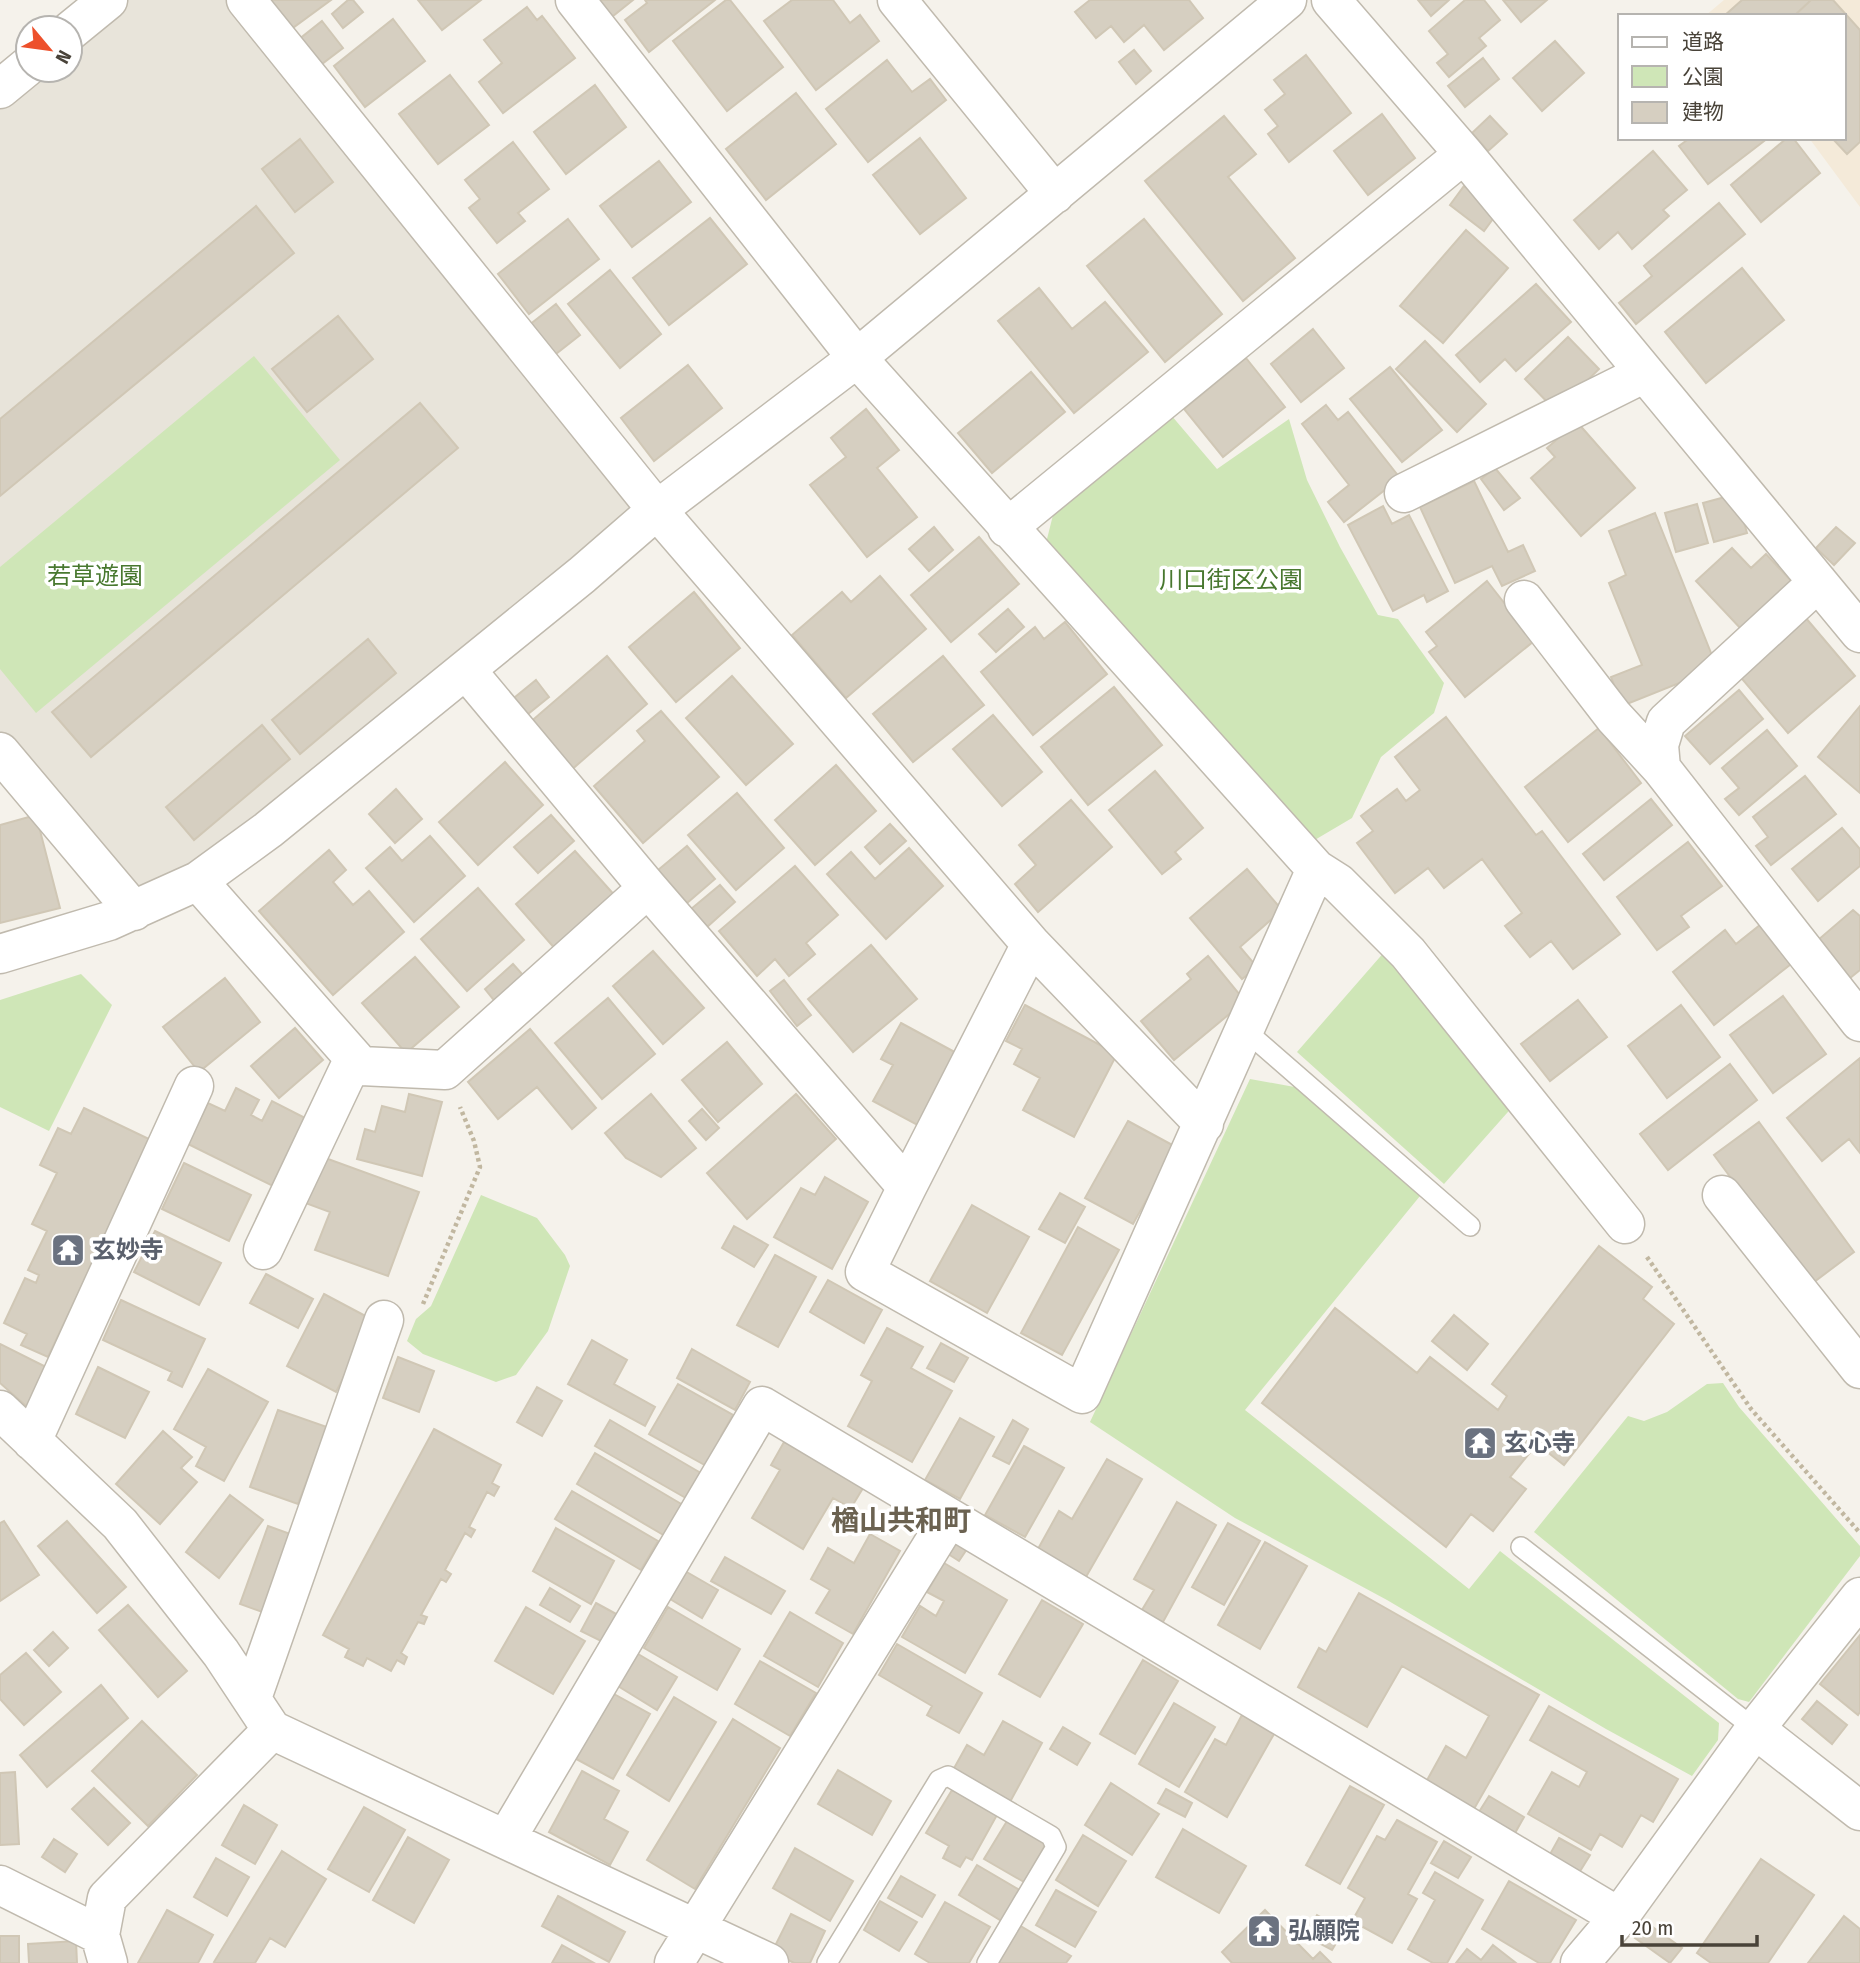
<svg xmlns="http://www.w3.org/2000/svg" width="1860" height="1963" viewBox="0 0 1860 1963" font-family="'Fira Sans Condensed','Noto Sans JP',sans-serif">
  <rect width="100%" height="100%" fill="#f5f2eb"/>
  <path fill="#e8e4da" d="M108 0H246L657 510 134 911 0 752V89L28 70H70V31Z"/>
  <path fill="#f4ead9" d="M1724 0H1860V207L1809 138H1844V16H1705Z"/>
  <path fill="#cfe6b7" d="M254 356 340 460 36 713 0 669V567Z
    M1171 415 1217 469 1289 419 1307 480 1340 547 1378 615 1398 619 1444 683 1434 713 1381 757 1352 818 1313 841 1046 543 1055 507Z
    M1386 950 1515 1104 1444 1184 1297 1052Z
    M81 974 112 1005 49 1131 0 1107V1000Z
    M1250 1079 1300 1088 1420 1196 1245 1410 1469 1589 1500 1551 1719 1723 1718 1740 1692 1776 1606 1729 1387 1600 1235 1518 1090 1422Z
    M481 1195 537 1218 565 1255 570 1266 548 1331 516 1375 496 1382 423 1354 407 1341 416 1319 431 1306Z
    M1723 1383 1739 1407 1860 1546V1556L1749 1702 1738 1699 1534 1532 1628 1416 1644 1421 1667 1412 1707 1384Z"/>
  <path fill="#d6cfc1" stroke="#d0c7b5" stroke-width="2" d="M267 0H331L290 30Z
    M348 0H353L363 12 343 28 332 14Z
    M418 0H481L442 30Z
    M591 0H633L608 20Z
    M645 0H715L649 52 625 20 647 3Z
    M726 0H730L783 67 727 111 673 41Z
    M792 0H833L850 23 860 15 879 41 816 90 764 21Z
    M1090 0H1189L1203 18 1164 50 1144 25 1124 42 1111 26 1096 38 1075 12Z
    M1418 0H1449L1431 16Z
    M1465 0H1484L1500 20 1479 38 1486 46 1449 77 1437 63 1448 54 1429 31Z
    M1503 0H1547L1521 22Z
    M1742 0H1811L1794 16H1724Z
    M1811 0H1833L1860 30V142L1847 154 1832 138H1844V16H1794Z
    M527 7 537 20 542 16 575 58 503 113 479 82 502 63 484 40Z
    M393 19 425 61 365 107 334 66Z
    M322 21 343 48 318 67 298 40Z
    M1555 41 1584 73 1542 111 1513 78Z
    M1134 50 1151 71 1136 84 1119 62Z
    M1306 55 1351 113 1289 162 1268 134 1278 126 1265 110 1285 94 1274 80Z
    M1483 58 1499 79 1465 107 1448 86Z
    M887 60 912 92 930 79 946 100 868 162 826 109Z
    M450 75 489 125 438 164 399 114Z
    M595 85 626 127 566 174 534 132Z
    M796 93 836 144 766 200 726 149Z
    M1382 114 1415 158 1368 195 1334 151Z
    M1224 116 1256 154 1228 177 1295 258 1243 301 1145 181Z
    M1490 116 1507 134 1488 151 1472 133Z
    M920 138 966 198 920 234 873 175Z
    M1690 138H1768L1708 184 1679 146Z
    M1787 138H1793L1820 173 1761 222 1731 185Z
    M300 139 333 182 295 212 262 169Z
    M513 142 549 189 518 213 525 221 497 243 469 208 480 199 465 180Z
    M1653 151 1687 190 1663 210 1669 216 1632 249 1618 232 1599 249 1574 220Z
    M659 161 691 202 632 247 600 206Z
    M1464 186 1498 212 1484 231 1450 205Z
    M1719 203 1745 234 1636 324 1619 303 1652 276 1644 266Z
    M256 206 294 253 0 496V419Z
    M710 218 747 264 669 325 633 278Z
    M568 219 599 259 529 314 498 274Z
    M1144 219 1222 314 1165 362 1087 266Z
    M1466 230 1508 268 1443 343 1400 306Z
    M1742 268 1784 320 1706 383 1665 332Z
    M610 270 661 334 620 368 568 304Z
    M1536 284 1571 322 1516 371 1505 359 1480 382 1456 355Z
    M1039 288 1072 329 1105 302 1148 352 1074 413 998 321Z
    M556 304 580 335 552 357 528 326Z
    M338 316 373 359 307 412 272 369Z
    M1313 329 1344 368 1301 402 1271 364Z
    M1568 337 1599 369 1556 411 1525 379Z
    M1425 341 1486 404 1457 432 1396 369Z
    M1246 358 1285 407 1223 457 1184 409Z
    M688 365 722 408 654 461 621 418Z
    M1390 367 1442 430 1402 462 1350 399Z
    M1031 372 1065 412 992 473 958 433Z
    M420 403 458 448 91 757 52 712Z
    M1326 405 1338 420 1348 412 1400 478 1344 522 1328 502 1349 485 1302 424Z
    M866 409 899 450 877 468 917 517 867 557 810 485 846 457 831 438Z
    M1577 422 1635 488 1581 536 1531 478 1555 457 1547 448Z
    M1495 468 1520 498 1504 510 1481 479Z
    M1474 481 1508 552 1523 545 1535 571 1502 586 1492 566 1455 583 1420 507Z
    M1736 494 1747 533 1714 542 1703 503Z
    M1697 504 1708 543 1676 552 1665 513Z
    M1383 506 1392 524 1409 515 1448 591 1427 602 1424 595 1393 611 1348 525Z
    M1655 513 1717 668 1622 706 1611 677 1642 665 1609 583 1626 575 1609 531Z
    M934 527 953 550 929 571 909 549Z
    M1836 527 1855 543 1834 565 1816 548Z
    M979 537 1019 584 951 642 911 595Z
    M1732 548 1751 568 1766 554 1794 584 1743 631 1696 581Z
    M880 576 926 629 846 698 792 635 842 592 851 602Z
    M1487 581 1534 641 1465 697 1429 652 1437 646 1426 632Z
    M694 592 740 648 676 702 629 647Z
    M1008 609 1024 627 996 652 979 634Z
    M1805 617 1855 676 1788 733 1737 673Z
    M1065 622 1107 674 1033 735 981 672 1035 627 1044 639Z
    M368 639 396 673 300 754 272 720Z
    M607 656 647 704 569 772 528 724Z
    M943 656 984 705 913 762 873 714Z
    M732 676 793 744 746 785 686 718Z
    M536 680 549 697 523 718 509 702Z
    M1114 687 1162 745 1088 805 1041 747Z
    M1739 690 1763 719 1710 764 1685 736Z
    M1860 706V793L1818 757Z
    M661 711 719 777 643 843 594 786 645 741 637 731Z
    M993 715 1042 772 1002 806 953 749Z
    M1446 717 1536 835 1542 831 1620 934 1573 969 1551 941 1530 957 1505 926 1522 913 1482 859 1444 888 1428 868 1395 893 1357 843 1373 831 1361 816 1397 789 1406 801 1420 790 1395 757Z
    M262 725 290 759 194 840 166 807Z
    M1599 728 1641 783 1568 842 1525 787Z
    M1767 730 1797 766 1739 815 1725 799 1739 788 1722 768Z
    M505 762 543 805 478 865 439 822Z
    M836 765 876 811 815 865 775 820Z
    M1155 771 1203 828 1175 852 1181 859 1162 874 1109 810Z
    M1805 776 1836 814 1771 865 1756 846 1768 837 1753 817Z
    M396 789 422 819 395 843 369 814Z
    M737 793 784 848 736 890 688 835Z
    M1651 799 1672 825 1604 880 1583 854Z
    M1071 800 1112 847 1038 912 1015 884 1036 865 1019 845Z
    M36 815 60 908 0 923V825Z
    M551 815 574 841 538 873 514 847Z
    M890 824 906 841 880 864 865 847Z
    M1842 828 1860 849V866L1818 901 1792 869Z
    M430 836 465 876 414 922 366 868 390 847 402 861Z
    M1688 842 1722 886 1681 916 1689 927 1657 950 1617 897Z
    M687 846 715 879 687 903 658 870Z
    M909 848 943 886 886 939 827 874 851 852 875 879Z
    M329 850 346 870 333 882 353 905 369 891 404 932 333 995 259 911Z
    M575 851 617 898 557 951 516 904Z
    M795 866 838 915 806 943 815 954 789 976 775 959 757 976 719 931Z
    M1247 869 1282 910 1240 947 1257 967 1242 979 1190 918Z
    M720 885 735 902 707 927 691 909Z
    M478 888 524 940 467 991 421 939Z
    M1853 910 1860 916V970L1850 978 1818 940Z
    M1760 925 1791 964 1714 1025 1673 972 1725 930 1736 944Z
    M871 945 917 999 853 1052 808 999Z
    M653 951 704 1008 663 1044 613 986Z
    M1208 956 1245 1001 1174 1060 1141 1021 1191 979 1187 974Z
    M415 957 459 1007 406 1053 362 1003Z
    M513 964 530 983 501 1009 485 989Z
    M225 978 260 1022 199 1072 163 1027Z
    M784 980 811 1015 797 1026 770 991Z
    M1783 996 1826 1054 1773 1093 1730 1035Z
    M608 998 655 1054 602 1099 555 1043Z
    M1578 1000 1607 1037 1550 1081 1521 1044Z
    M1025 1005 1117 1054 1074 1137 1023 1110 1040 1078 1014 1064 1022 1049 1006 1041Z
    M1681 1005 1720 1057 1667 1098 1628 1046Z
    M901 1023 962 1056 923 1128 873 1101 893 1065 881 1059Z
    M295 1028 323 1060 279 1098 251 1066Z
    M530 1029 596 1108 572 1129 537 1087 498 1119 468 1082Z
    M727 1042 762 1084 718 1122 682 1080Z
    M1860 1058V1153L1849 1139 1822 1161 1787 1118Z
    M1730 1064 1757 1100 1668 1170 1640 1134Z
    M236 1088 259 1100 251 1115 262 1121 272 1101 307 1119 273 1186 188 1144 208 1103 225 1111Z
    M409 1094 442 1102 422 1176 357 1159 365 1129 375 1132 382 1106 405 1112Z
    M651 1094 696 1148 661 1177 626 1158 605 1133Z
    M796 1094 836 1139 747 1219 707 1173Z
    M84 1108 151 1140 48 1357 21 1345 27 1334 4 1323 25 1278 36 1283 39 1275 28 1270 47 1231 32 1224 57 1173 40 1165 58 1128 71 1134Z
    M702 1109 719 1128 706 1140 689 1121Z
    M1128 1121 1176 1147 1133 1224 1085 1198Z
    M1759 1122 1854 1252 1810 1285 1714 1155Z
    M317 1155 419 1192 388 1276 315 1250 330 1212 300 1201Z
    M184 1163 251 1195 229 1241 162 1209Z
    M825 1177 868 1202 832 1269 774 1237 801 1188 815 1195Z
    M1060 1193 1085 1207 1065 1243 1039 1229Z
    M972 1205 1029 1237 987 1313 930 1281Z
    M734 1226 768 1245 754 1267 722 1248Z
    M1078 1227 1119 1250 1062 1355 1021 1333Z
    M155 1231 221 1263 199 1305 134 1272Z
    M1599 1246 1652 1287 1643 1299 1674 1324 1564 1465 1537 1444 1510 1477 1526 1489 1493 1531 1471 1514 1446 1547 1262 1403 1335 1308 1417 1373 1430 1357 1498 1410 1507 1396 1492 1384Z
    M775 1255 816 1277 778 1347 737 1325Z
    M266 1274 313 1299 298 1328 250 1303Z
    M828 1280 882 1310 864 1343 810 1312Z
    M324 1294 373 1320 336 1392 287 1366Z
    M121 1300 205 1339 182 1387 168 1380 172 1372 103 1340Z
    M1454 1315 1488 1344 1467 1370 1432 1341Z
    M887 1328 923 1347 911 1368 952 1391 912 1462 848 1426 872 1381 861 1375Z
    M592 1340 627 1360 614 1384 655 1407 645 1426 568 1384Z
    M941 1343 968 1358 954 1382 927 1368Z
    M0 1344 54 1371 34 1413 0 1383Z
    M692 1349 750 1382 735 1410 677 1378Z
    M398 1357 434 1371 419 1412 383 1398Z
    M98 1367 149 1392 125 1438 76 1414Z
    M208 1369 268 1402 224 1481 196 1466 206 1447 174 1429Z
    M678 1384 733 1415 721 1436 727 1439 710 1468 649 1434Z
    M537 1387 562 1401 542 1436 517 1422Z
    M278 1410 327 1427 298 1504 250 1487Z
    M960 1418 994 1437 960 1499 925 1480Z
    M610 1420 706 1476 691 1501 595 1446Z
    M1013 1420 1028 1429 1009 1464 993 1456Z
    M434 1429 501 1465 492 1483 499 1487 494 1496 487 1492 469 1527 475 1530 471 1537 465 1533 445 1570 451 1574 446 1582 441 1579 421 1615 427 1617 424 1624 418 1622 401 1653 407 1657 404 1664 397 1660 391 1671 367 1658 363 1666 345 1657 349 1649 323 1635Z
    M163 1431 192 1457 181 1468 197 1482 160 1524 116 1484Z
    M784 1442 863 1488 851 1508 833 1498 803 1549 752 1518 780 1470 771 1465Z
    M1024 1446 1064 1468 1025 1537 985 1515Z
    M595 1453 683 1505 665 1536 577 1484Z
    M1107 1459 1142 1479 1086 1577 1038 1549 1059 1511 1072 1519Z
    M572 1491 658 1541 641 1570 555 1519Z
    M230 1495 263 1520 219 1578 186 1552Z
    M1177 1502 1216 1525 1163 1622 1142 1610 1154 1590 1134 1579Z
    M4 1521 39 1575 0 1601V1523Z
    M67 1521 126 1587 97 1613 38 1546Z
    M1228 1523 1260 1541 1224 1605 1192 1587Z
    M268 1526 296 1536 268 1614 240 1604Z
    M556 1528 614 1561 591 1604 533 1571Z
    M870 1534 900 1551 853 1634 816 1613 830 1590 811 1579 828 1548 854 1563Z
    M954 1537 969 1546 959 1561 945 1552Z
    M1265 1542 1307 1566 1260 1649 1218 1625Z
    M725 1557 785 1591 771 1614 711 1581Z
    M944 1563 1007 1600 965 1673 902 1637 920 1606 936 1616 944 1601 927 1592Z
    M685 1571 718 1590 702 1618 670 1599Z
    M550 1588 580 1606 570 1622 540 1605Z
    M1359 1593 1539 1695 1474 1809 1426 1782 1446 1746 1466 1758 1489 1716 1402 1666 1367 1727 1298 1687 1319 1648 1326 1652Z
    M1042 1600 1083 1624 1040 1697 999 1674Z
    M596 1603 618 1615 603 1642 581 1631Z
    M128 1605 187 1671 158 1697 99 1630Z
    M526 1607 585 1641 553 1694 495 1661Z
    M668 1607 740 1649 717 1690 644 1648Z
    M790 1612 843 1643 818 1687 764 1656Z
    M53 1632 68 1648 49 1666 34 1650Z
    M1860 1635V1712L1858 1715 1820 1684Z
    M897 1644 982 1693 959 1733 927 1715 932 1706 879 1675Z
    M633 1651 677 1677 657 1710 613 1683Z
    M26 1653 61 1692 24 1725 0 1699V1675Z
    M1143 1660 1178 1681 1135 1754 1100 1734Z
    M760 1661 816 1693 790 1736 735 1704Z
    M101 1685 128 1718 47 1787 20 1755Z
    M614 1694 650 1714 613 1779 569 1755 590 1719 597 1723Z
    M674 1697 716 1722 669 1801 627 1775Z
    M1817 1701 1847 1725 1832 1744 1802 1719Z
    M1174 1703 1215 1727 1179 1787 1139 1764Z
    M1549 1706 1678 1779 1653 1822 1641 1815 1622 1847 1600 1834 1591 1850 1528 1814 1552 1772 1579 1787 1587 1772 1530 1740Z
    M1242 1715 1274 1734 1227 1817 1185 1792 1215 1739 1226 1745Z
    M733 1719 780 1748 695 1889 647 1860Z
    M142 1721 197 1775 148 1826 92 1771Z
    M1003 1721 1042 1743 1010 1802 953 1770 967 1745 984 1755Z
    M1063 1727 1090 1743 1077 1765 1050 1749Z
    M838 1770 891 1801 872 1835 818 1804Z
    M582 1771 619 1791 604 1819 628 1832 610 1865 549 1832Z
    M15 1772 19 1844 0 1845V1773Z
    M1111 1783 1159 1814 1132 1855 1085 1825Z
    M1350 1786 1384 1805 1340 1884 1306 1865Z
    M94 1788 130 1823 108 1845 72 1809Z
    M1166 1789 1192 1803 1185 1817 1158 1803Z
    M952 1790 997 1815 972 1860 966 1857 960 1867 943 1858 949 1846 926 1833Z
    M1489 1796 1524 1817 1515 1833 1479 1812Z
    M244 1805 277 1825 255 1864 222 1845Z
    M364 1807 405 1830 369 1892 328 1869Z
    M1397 1820 1437 1842 1408 1894 1417 1899 1392 1943 1352 1921 1365 1898 1348 1888 1377 1836 1385 1840Z
    M1007 1821 1046 1844 1024 1882 984 1859Z
    M1183 1829 1246 1866 1219 1913 1156 1877Z
    M1083 1835 1126 1861 1098 1906 1056 1880Z
    M408 1837 449 1860 414 1923 373 1900Z
    M1559 1838 1590 1855 1579 1873 1549 1856Z
    M54 1839 77 1854 65 1872 42 1857Z
    M1444 1841 1471 1857 1458 1878 1431 1863Z
    M795 1848 853 1881 830 1921 773 1888Z
    M282 1851 326 1879 285 1947 270 1938 255 1963H216L214 1962Z
    M216 1858 249 1877 227 1916 194 1897Z
    M1761 1859 1814 1895 1768 1963H1711L1697 1953Z
    M977 1865 1023 1892 1005 1923 959 1895Z
    M1435 1872 1483 1900 1447 1963H1433L1408 1949 1435 1900 1423 1893Z
    M901 1876 935 1895 922 1917 888 1898Z
    M1509 1881 1576 1920 1550 1963H1539L1482 1929Z
    M1056 1890 1096 1912 1075 1947 1036 1925Z
    M558 1896 625 1932 609 1962 542 1926Z
    M880 1901 917 1922 899 1951 864 1930Z
    M945 1902 990 1927 969 1963H930L915 1954Z
    M167 1910 213 1935 198 1963H138Z
    M1265 1910 1313 1959 1320 1952 1331 1963H1232L1222 1952Z
    M791 1914 825 1931 810 1963H794L772 1952Z
    M1317 1915 1344 1930 1332 1950 1306 1936Z
    M1844 1916 1860 1929V1963H1808Z
    M1647 1923 1682 1948 1670 1963 1635 1938Z
    M1019 1925 1071 1956 1066 1963H996Z
    M0 1936H19V1963H0Z
    M76 1941 77 1963H29L28 1944Z
    M562 1945 594 1963H552Z
    M1493 1945 1516 1963H1456L1467 1949 1481 1960Z"/>
  <g fill="none" stroke-linecap="round" stroke-linejoin="round">
    <g stroke="#c0baae" stroke-width="22">
      <path id="service" d="M1246 1031 1470 1226
        M1521 1547 1755 1729
        M827 1963 939 1780 948 1776 1051 1836 1056 1847 987 1963"/>
    </g>
    <g stroke="#c0baae" stroke-width="41">
      <path id="minor" d="M246 0 657 510 1031 944 1204 1124
        M897 0 1055 194
        M1331 0 1464 154 1860 633
        M70 31 108 0
        M0 89 28 66
        M1404 493 1645 373
        M1007 528 1464 154
        M1818 582 1666 722 1659 745 1661 768 1860 1022
        M1524 600 1614 717 1661 768
        M466 670 648 888 907 1187 865 1272 1082 1394 1316 869 857 358 575 0
        M0 752 134 911
        M1316 869 1338 883 1408 953 1625 1224
        M198 881 361 1066 445 1070 648 888
        M0 954 109 921 198 881 268 830 582 575 657 510 857 358 1287 0
        M907 1187 1031 944
        M1722 1195 1860 1369
        M263 1250 354 1058
        M0 1410 120 1524 221 1653 272 1730 769 1963
        M32 1441 194 1086
        M252 1698 384 1320
        M1755 1729 1860 1811
        M506 1839 762 1406 1619 1917
        M0 1885 100 1935
        M108 1963 100 1935 107 1898 272 1730
        M674 1963 949 1518
        M1580 1963 1619 1917 1755 1729 1860 1597"/>
    </g>
    <path stroke="#c1b7a0" stroke-width="4.5" stroke-dasharray="3.5 3.5" stroke-linecap="butt" d="M1647 1257 1751 1409 1860 1533
      M423 1304 480 1167 474 1141 460 1107"/>
    <use href="#service" stroke="#fff" stroke-width="19"/>
    <use href="#minor" stroke="#fff" stroke-width="38"/>
  </g>
  <defs>
    <g id="temple-square" transform="scale(1.75)"><rect x="-9" y="-9" width="18" height="18" rx="4" fill="#6b7280" stroke="#fff"/><path d="M0-6L5-2H3V0L6.5 2.5H4V6H1.5V3h-3V6H-4V2.5H-6.5L-3 0V-2H-5Z" fill="#fff"/></g>
  </defs>
  <g fill-rule="evenodd">
    <use href="#temple-square" x="68" y="1250"/>
    <use href="#temple-square" x="1480" y="1443"/>
    <use href="#temple-square" x="1264" y="1931"/>
  </g>
  <g text-anchor="middle" stroke-width="7" stroke-linejoin="round" paint-order="stroke">
    <g font-size="24" fill="#48782f" stroke="#fff">
      <text x="95" y="584">若草遊園</text>
      <text x="1231" y="588">川口街区公園</text>
    </g>
    <g font-size="24" font-weight="bold" fill="#5b616d" stroke="#fff" text-anchor="start">
      <text x="92" y="1258">玄妙寺</text>
      <text x="1504" y="1451">玄心寺</text>
      <text x="1288" y="1939">弘願院</text>
    </g>
    <g font-size="28" font-weight="bold" fill="#6b6251" stroke="#fff">
      <text x="901" y="1530">楢山共和町</text>
    </g>
  </g>
  <rect x="1618" y="14" width="228" height="126" fill="#ffffff" stroke="#b6b4b0" stroke-width="2"/>
  <rect x="1632" y="37" width="35" height="10" fill="#ffffff" stroke="#b6b4b0" stroke-width="2"/>
  <text x="1682" y="49" font-size="21" fill="#494339">道路</text>
  <rect x="1632" y="66" width="35" height="21" fill="#cfe6b7" stroke="#b6b4b0" stroke-width="2"/>
  <text x="1682" y="84" font-size="21" fill="#494339">公園</text>
  <rect x="1632" y="102" width="35" height="21" fill="#d6cfc1" stroke="#b6b4b0" stroke-width="2"/>
  <text x="1682" y="119" font-size="21" fill="#494339">建物</text>
  <g transform="translate(49 49) rotate(119)"><circle r="33" fill="#ffffff" stroke="#b6b4b0" stroke-width="2"/>
  <path d="M0-5L12 26L0 18L-12 26Z" fill="#ed502b"/>
  <text y="-10" font-size="19" font-weight="bold" text-anchor="middle" fill="#494339">N</text>
  </g>
  <path d="M1622 1935v10h135v-10" fill="none" stroke="#494339" stroke-width="3.5"/>
  <text x="1632" y="1935" font-size="21" fill="#494339" stroke="#ffffff" stroke-width="5" paint-order="stroke">20 m</text>
</svg>
